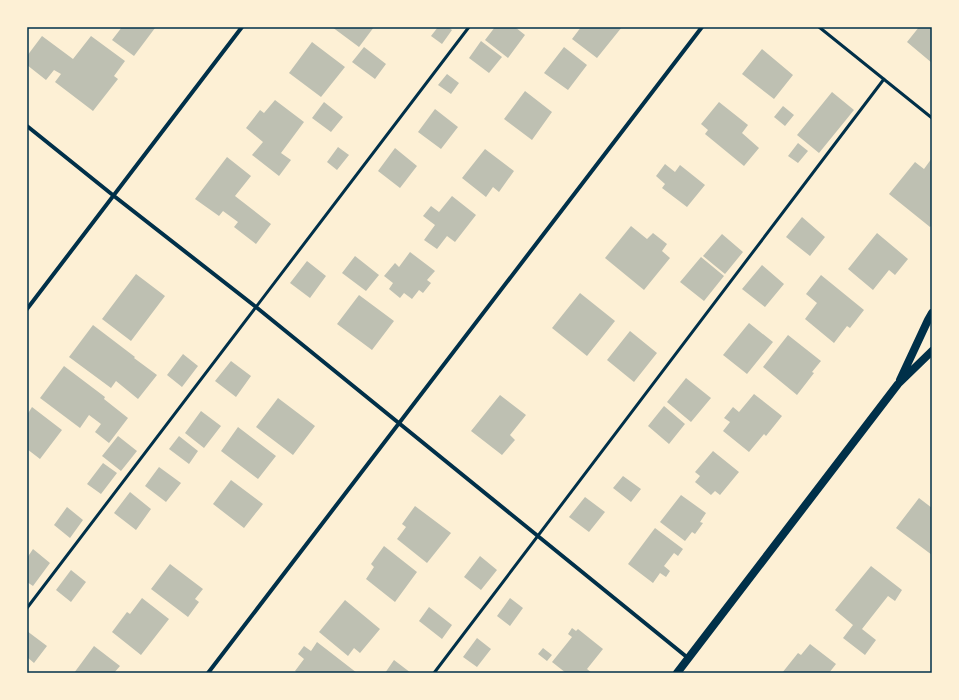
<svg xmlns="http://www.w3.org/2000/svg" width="959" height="700" viewBox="0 0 959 700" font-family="'Golos Text',sans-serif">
  <rect width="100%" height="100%" fill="#fdf0d5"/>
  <path fill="#bec0b2" d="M122 27H153L155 28 134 56 112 40Z
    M332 27H374L359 47Z
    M438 27H448L452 30 442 44 431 36Z
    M495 27H515L525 35 508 58 485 40Z
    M581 27H622L597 58 572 39Z
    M919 27H932V63L907 42Z
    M42 36 73 59 91 36 125 61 114 76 118 79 93 111 55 82 61 74 54 70 46 80 27 65V56Z
    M481 41 502 57 489 73 469 58Z
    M312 42 345 67 321 97 289 73Z
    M364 47 386 64 375 79 352 62Z
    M564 47 587 65 568 90 544 73Z
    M762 49 793 75 774 99 742 74Z
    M447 74 459 83 451 94 438 85Z
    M525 91 552 112 532 140 504 119Z
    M832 92 854 110 819 153 797 135Z
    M275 100 304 122 281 153 291 160 279 176 252 155 263 142 246 128 260 110 264 113Z
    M324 102 343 117 331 132 312 118Z
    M719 102 748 125 742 133 759 148 744 166 705 134 708 130 701 124Z
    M783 106 794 115 785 126 774 117Z
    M435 109 458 127 441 149 418 132Z
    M798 143 808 151 798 163 788 156Z
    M338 147 349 155 337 170 327 162Z
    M395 148 417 166 400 188 378 171Z
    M485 149 514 171 499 192 493 187 486 197 462 178Z
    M227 157 251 176 235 196 271 224 256 244 234 227 238 222 223 211 219 216 195 199Z
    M932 158V225L930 227 889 194 915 162 924 169Z
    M665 164 675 172 680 165 705 185 687 207 662 188 665 184 656 176Z
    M452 196 476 215 455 242 447 236 437 249 424 240 435 225 423 216 431 206 439 212Z
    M802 217 825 237 810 256 786 237Z
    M631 226 647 239 653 233 667 244 662 251 670 258 644 290 605 258Z
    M877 233 908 259 895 275 889 270 873 290 848 269Z
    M722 234 743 252 725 274 703 256Z
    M410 252 435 271 427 280 431 283 423 293 419 290 412 299 404 293 400 298 389 289 393 283 384 276 395 263 399 267Z
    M355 256 379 275 366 291 342 273Z
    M701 257 724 276 704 301 680 282Z
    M307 261 326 276 310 298 290 283Z
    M762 265 784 284 765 307 742 289Z
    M136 274 165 296 131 341 102 319Z
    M821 275 864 310 850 328 847 326 834 343 805 319 817 303 806 294Z
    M580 293 615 321 587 356 552 328Z
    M359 295 394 321 372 350 337 324Z
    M749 323 773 342 747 374 723 355Z
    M93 325 135 357 134 358 157 375 138 399 116 381 111 388 69 357Z
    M630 331 657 353 634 382 607 360Z
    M788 335 821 361 812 372 814 373 797 395 763 367Z
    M183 354 198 366 182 387 167 375Z
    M231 361 251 376 236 397 215 381Z
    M64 366 105 397 104 399 128 418 109 443 95 432 101 424 89 415 80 428 40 398Z
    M686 378 711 398 691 422 667 402Z
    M754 394 782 416 766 436 764 434 749 452 723 431 730 422 724 418 733 407 739 412Z
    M500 395 526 415 510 435 515 440 502 455 471 431Z
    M278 398 315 426 293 455 256 427Z
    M664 406 685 424 669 444 648 426Z
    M32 407 62 430 40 459 27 449V415Z
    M201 411 221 426 204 448 185 433Z
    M238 427 276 456 258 479 221 451Z
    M118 436 137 451 121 471 102 456Z
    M179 436 198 451 189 464 169 449Z
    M713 451 739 472 720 495 715 491 711 495 695 482 700 476 695 472Z
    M103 463 117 473 101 494 87 484Z
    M159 467 181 483 166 502 145 486Z
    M623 476 641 489 631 502 613 488Z
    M231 480 263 504 244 528 213 504Z
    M130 492 151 509 136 530 114 513Z
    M681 495 706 513 700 522 703 523 695 534 692 532 685 541 660 522Z
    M585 497 605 512 589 532 569 517Z
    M919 498 932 508V555L896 528Z
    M415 506 451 533 427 563 397 539 406 527 402 524Z
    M67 507 83 520 70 538 54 525Z
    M655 528 683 549 678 556 674 553 664 566 670 571 666 577 660 573 653 583 628 564Z
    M384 546 417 572 395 602 366 579 374 567 371 564Z
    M33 549 50 563 33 586 27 582V558Z
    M480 556 497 570 481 590 464 577Z
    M170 564 203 589 195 599 199 602 188 617 151 589Z
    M871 566 902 590 895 601 888 596 862 629 876 640 865 655 843 638 853 625 835 610Z
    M71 570 86 582 71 602 56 590Z
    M142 598 169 619 141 655 112 632 127 612 130 614Z
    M510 598 523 608 510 626 497 616Z
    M345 600 380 629 360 653 354 648 348 656 319 632Z
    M429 607 452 625 442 639 419 621Z
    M572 628 576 631 578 629 603 649 587 669 592 673H566L552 662 572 637 568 634Z
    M27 631 47 646 34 663 27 657Z
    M477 638 491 649 477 667 463 657Z
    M317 642 357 673H298L295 671 304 659 298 654 304 646 311 651Z
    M810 644 836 664 829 673H782L798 653 801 655Z
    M94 646 120 666 114 673H74Z
    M543 648 552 655 547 661 538 654Z
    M394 660 411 673H385Z"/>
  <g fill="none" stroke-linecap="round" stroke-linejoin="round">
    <path stroke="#003049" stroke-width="3" d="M819 27 932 118
      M27 608 469 27
      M434 673 884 79"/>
    <path stroke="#003049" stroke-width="4" d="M27 126 114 196 256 307 688 658
      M27 309 242 27
      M208 673 702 27"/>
    <path stroke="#003049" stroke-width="8" d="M900 380 928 320 932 313
      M677 673 898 384 932 351"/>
  </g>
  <rect width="959" height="700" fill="none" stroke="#fdf0d5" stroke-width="56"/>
  <rect x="28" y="28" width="903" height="644" fill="none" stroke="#003049" stroke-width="1.5"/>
</svg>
